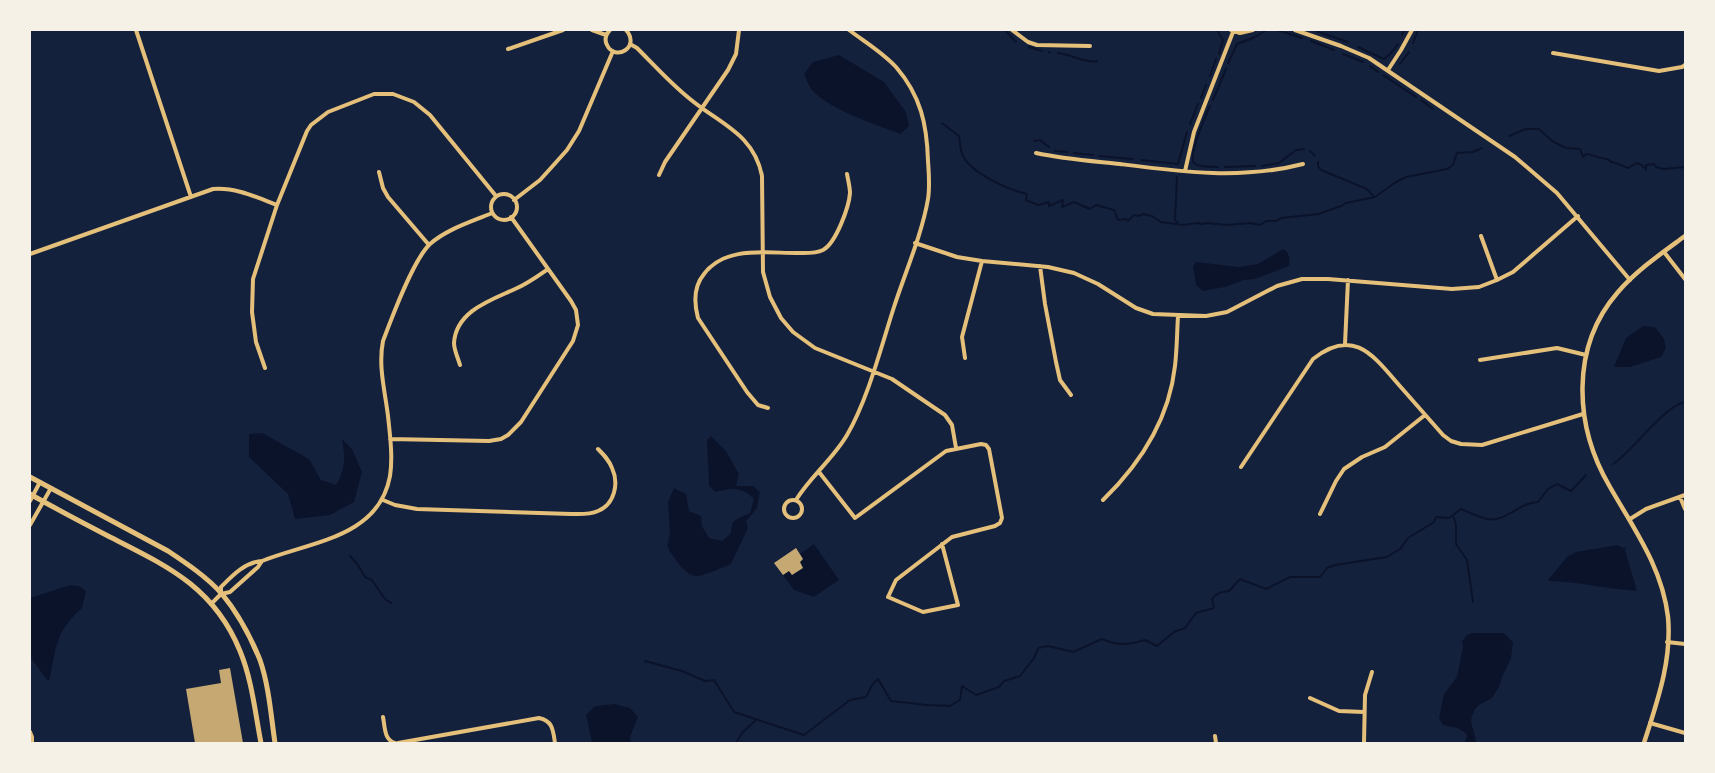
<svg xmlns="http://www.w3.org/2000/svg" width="1715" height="773" viewBox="0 0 1715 773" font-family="Signika,sans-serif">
  <rect width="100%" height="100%" fill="#14213d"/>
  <path fill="#0b132b" d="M839 55 884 82 906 112 909 126 900 134C875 124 832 111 813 91 809 87 807 80 804 74L813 62Z
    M1283 249C1288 250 1291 260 1289 265L1286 267 1255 279 1244 280 1225 287 1203 291 1196 285 1193 266 1196 262 1239 267 1258 264Z
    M1643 326 1655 327 1664 339 1666 348 1661 357 1630 367H1614L1626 338Z
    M262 433 309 459 321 480 336 485C346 468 345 457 342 439L352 449 362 472 354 502 330 515 295 519 288 494 249 457V434Z
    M711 436 726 451 739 474 736 486H753L760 492 757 508 746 521 748 528 731 564C723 567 704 576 697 576 685 577 672 555 667 546L670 534 668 502 674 488 686 494 689 511 701 516 702 526 709 538 722 541 731 533 732 523 737 519 750 513 754 499C741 486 731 488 715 492L709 486 707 440Z
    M814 544 839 580 814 597 794 590 783 575 789 571 792 575 803 568 800 562 803 559 800 554Z
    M1618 545 1623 548 1626 547 1625 550 1637 591C1608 589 1580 582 1550 581L1548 580 1567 557 1576 552Z
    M70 585 79 586 86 591 82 608C56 631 56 646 50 678L48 681 30 657V598Z
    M1473 633H1504L1513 642 1511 659 1502 677 1500 685 1492 698 1479 705 1475 709 1472 716 1471 722 1476 740 1474 743H1464L1467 737 1466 733 1457 728 1443 725 1439 718 1444 694 1457 677 1463 647 1462 641 1467 635Z
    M615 704 630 708 638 717 630 737 631 743H592L586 715 595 706Z"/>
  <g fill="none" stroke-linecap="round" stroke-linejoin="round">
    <path stroke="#0b132b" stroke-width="2" d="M1005 30 1016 42
      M1217 30 1223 40 1219 54
      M1277 30 1302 38
      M1316 31 1348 42
      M1402 35 1404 30
      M1311 41 1334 50
      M1413 43 1418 30
      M1029 47 1042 51
      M1358 47 1384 59 1391 53 1398 44
      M1049 52 1050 53
      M1058 53C1071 54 1085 64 1097 61
      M1343 54 1363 62
      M1228 63 1237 44 1253 38 1267 30
      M1400 64 1409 52
      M1370 66 1378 72
      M1383 75 1416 97
      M1210 76 1216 59
      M1201 98 1206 85
      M1213 100 1226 69
      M1421 100 1433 109
      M1210 106C1206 115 1188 155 1194 163 1199 168 1212 166 1218 167
      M942 123 959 136C960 142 960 150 963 156 971 173 1009 190 1027 194L1026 200 1038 205 1049 202V206L1063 200 1062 207 1074 202 1090 209 1096 205 1114 210 1118 220 1126 219 1128 221 1134 215 1139 216 1143 214 1152 216 1161 222 1184 225 1198 223 1202 224 1207 223 1226 225 1250 223 1260 225 1266 221H1275L1282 218 1318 214 1341 206 1346 203 1375 197 1396 182 1406 177 1447 169 1453 165 1457 153 1473 152 1482 148
      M1190 124 1198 104
      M1509 136 1526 129H1539L1552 141 1566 148 1580 149 1583 157 1586 154C1595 155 1600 159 1608 159L1611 162 1616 163 1628 168 1637 163 1642 165 1646 170V165L1654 164 1656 167 1663 169 1685 167
      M1034 141 1040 140 1049 147
      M1055 151 1067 152
      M1310 151 1315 156
      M1074 153 1093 155
      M1099 156 1133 159
      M1141 160 1178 164 1187 132
      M1318 162V166L1321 170 1367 189 1374 197
      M1262 166 1279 163 1296 150 1304 149
      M1225 167 1255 166
      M1177 177 1175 220 1178 223
      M1613 464C1633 451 1665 405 1685 402
      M1453 515 1456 525V544L1467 560 1473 602
      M350 556 358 565 365 577 372 580 385 599 391 603
      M645 661 682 671 705 681 714 680 734 712 804 735 850 700 866 697 872 685 878 679 891 701 927 705 950 706 960 700 962 686 976 695 999 687 1004 681 1020 676 1034 658 1038 648 1048 646 1073 652 1102 639C1118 646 1128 645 1145 640L1157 646 1174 632 1185 628 1196 613 1214 608 1212 599C1217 592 1222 592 1229 591L1240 579 1266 589 1290 577H1320L1327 568 1335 565 1387 557 1400 549 1408 538 1434 522 1436 517 1449 518 1461 509C1469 512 1478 517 1487 519 1505 523 1520 502 1538 502L1548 489 1557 484 1571 491 1586 475
      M736 743 742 733 756 720"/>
  </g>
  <path fill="#c6a872" d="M796 548 803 559 800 562 803 568 792 575 789 571 783 575 774 563Z
    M230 668 243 743H195L186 689 221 683 219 670Z"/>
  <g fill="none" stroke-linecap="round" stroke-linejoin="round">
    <path stroke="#e5c07b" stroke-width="4" d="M136 30 191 197
      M592 30 606 35
      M610 30C606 34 604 39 607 45 615 62 641 47 626 30
      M1012 30 1028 42 1037 45 1090 46
      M1231 30 1240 33 1253 30
      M1295 30 1341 46 1369 58 1515 157 1557 193 1630 280
      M630 44 637 48C654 65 671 84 690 99 720 124 754 134 762 176L763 272 770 297 781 318 793 332 815 348 892 379 945 415 952 425 956 448
      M508 49 563 30
      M1553 53 1659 71 1682 67 1685 65
      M1388 70 1401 50 1412 30
      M1036 153C1063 159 1092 161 1120 164 1182 172 1241 180 1303 164
      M1185 171 1194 132 1233 32
      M379 172 383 188 388 197 429 245
      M659 175 665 162 728 70 736 54 739 30
      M491 207a13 13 0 1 1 26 0a13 13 0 1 1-26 0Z
      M514 200 540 180 550 169 567 150 579 131 613 51
      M1481 236 1497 280
      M915 243 957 257 982 261 1048 267 1074 273 1098 284 1136 308 1153 314 1206 316 1227 312 1277 286 1302 279H1328L1452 289 1479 287 1497 280 1513 272 1578 216
      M1664 252 1685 279
      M30 254 213 189C235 187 256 197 277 205
      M1040 266 1045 304 1056 362 1060 380 1071 395
      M1345 344 1348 280
      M965 358 962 337 982 261
      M1480 360 1557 348 1586 355
      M460 365C458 358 454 350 454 343 456 311 491 300 515 289 527 284 538 276 548 269
      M265 368 256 342 252 312 253 279 277 205 307 131 311 125 328 112 374 94H393L414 102 430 115 496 196
      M768 408 758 405 747 392 698 318C694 303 694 286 704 274 725 246 765 253 796 253 805 253 815 254 823 250 836 243 849 207 850 193 850 187 848 180 847 174
      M390 439 489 441 501 439 508 435 521 422 573 341 578 325 576 310 571 301 511 217
      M1241 467 1313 359C1353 327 1373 355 1399 385 1414 402 1428 418 1443 435L1451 441 1461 444 1482 445 1583 414
      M819 472 855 518 946 451 981 444 986 445 989 449 1002 518 1000 523 995 526 952 537 896 580 888 597 923 612 958 605 942 544
      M1680 497 1685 509
      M784 509a9 9 0 1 1 18 0a9 9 0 1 1-18 0Z
      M383 500 395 505 417 509 571 514C580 514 589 515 598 511 615 504 619 483 612 468 609 460 604 455 598 449
      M796 500C810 477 833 459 847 435 868 399 881 347 894 307 905 273 922 234 928 199 930 187 929 174 928 161 927 125 921 96 896 67 882 52 865 42 849 30
      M1103 500C1141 463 1169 420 1175 366 1177 349 1177 332 1178 316
      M30 501 40 482
      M1320 514 1336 481 1344 469 1362 457 1385 447 1425 415
      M1630 519 1646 509 1685 495
      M30 525 51 488
      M221 592V587C232 576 245 562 262 561 309 542 379 538 390 476 393 457 390 435 388 416 385 391 378 366 383 341 392 317 413 260 430 244 447 229 471 222 492 213
      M211 604 221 594 230 592 258 567 262 561
      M1667 642 1685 644
      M1310 698 1339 711 1364 712
      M383 717C385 727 384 740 395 743
      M1650 723 1685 733
      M30 732 32 737V743
      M1215 736 1216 743
      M398 743 539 718C553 721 553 730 555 743
      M1364 743 1365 695 1372 672"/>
    <path stroke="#e5c07b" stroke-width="4.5" d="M1644 743C1657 702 1672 661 1668 617 1662 567 1634 529 1610 487 1574 426 1570 347 1618 292 1637 270 1662 253 1685 236"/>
    <path stroke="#e5c07b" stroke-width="5" d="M30 477 168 551C186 563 207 577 222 594 237 612 251 638 260 660 269 686 271 716 275 743
      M30 494C56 509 83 523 110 537 167 566 214 587 240 651 252 680 255 712 261 743"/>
  </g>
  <rect width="1715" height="773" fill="none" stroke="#f6f1e7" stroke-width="62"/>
</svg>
